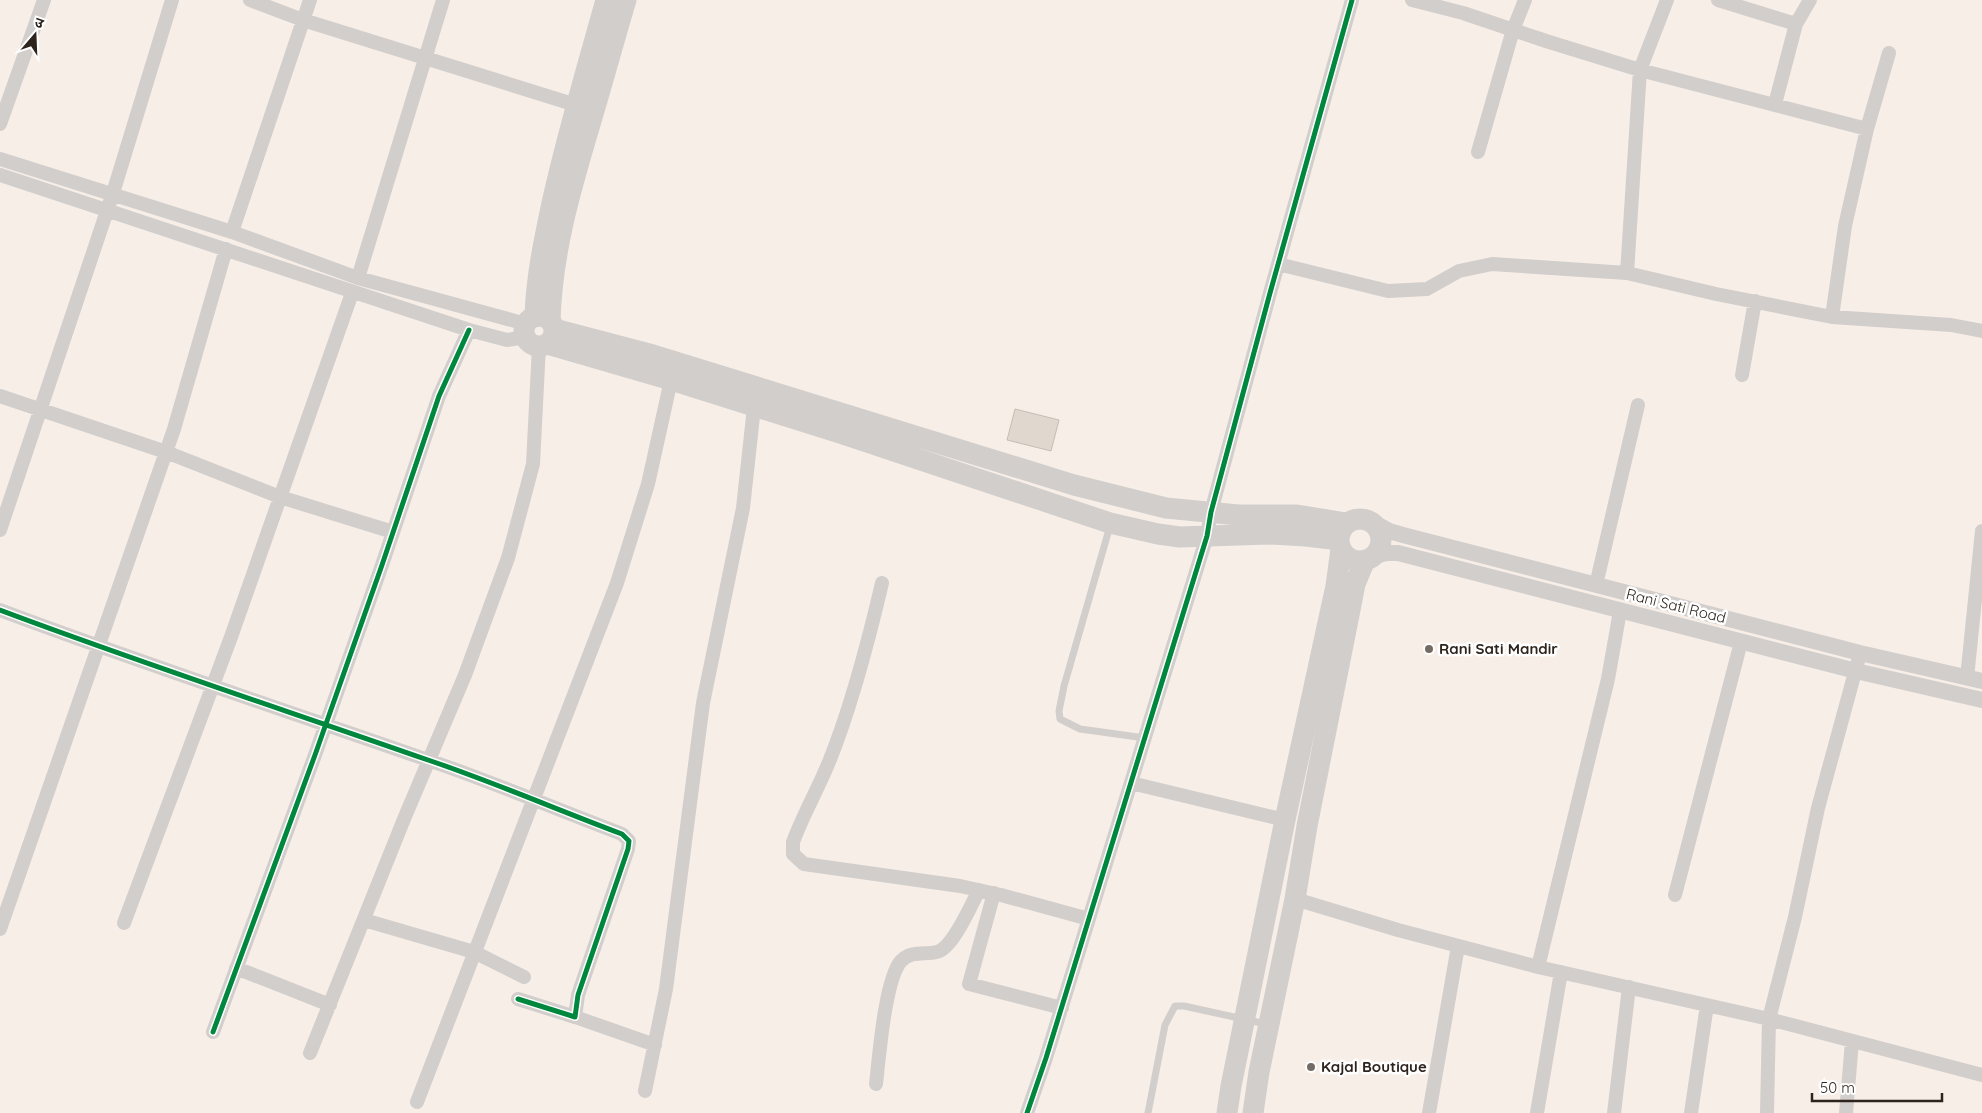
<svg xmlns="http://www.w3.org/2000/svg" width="1982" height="1113" viewBox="0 0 1982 1113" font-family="Quicksand,'Noto Sans Devanagari',sans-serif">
  <rect width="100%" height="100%" fill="#f7eee7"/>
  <path fill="#e0d7cf" stroke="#c5bcb6" d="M1015 409 1059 420 1051 451 1007 440Z"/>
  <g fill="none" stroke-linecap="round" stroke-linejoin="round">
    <path stroke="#d2cecc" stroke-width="7" d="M1110 526 1064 686 1059 711 1060 719 1080 729 1145 738
      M1148 1113 1165 1025 1175 1006H1184L1266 1024"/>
    <path stroke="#d2cecc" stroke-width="14" d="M250 0 303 20 576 105
      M1412 0 1463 13 1546 41 1640 70 1867 129
      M1718 0 1796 24
      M1775 104 1796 24 1810 0
      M0 124 44 0
      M1478 152 1513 30 1525 0
      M0 159 232 232 358 278 526 324
      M0 175 469 330 507 340 525 337
      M232 232 310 0
      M1278 264 1388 291 1427 289 1459 271 1492 264 1627 273 1716 294 1832 317 1951 325 1982 331
      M1627 273 1640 70 1667 0
      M358 278 443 0
      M1832 317 1845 226 1867 129 1889 53
      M1742 375 1755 301
      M0 396 166 452 280 497 393 532
      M0 530 113 193 172 0
      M882 583C868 643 852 705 829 762 818 789 803 815 793 842V854L804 864 960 886 1001 895 1089 919
      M1596 585 1638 405
      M0 610C141 663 285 710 428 760 493 782 558 810 622 834L629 841 628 849 578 995 575 1017 518 999
      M1967 678 1982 531
      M1131 783 1285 820
      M994 893 969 984 1062 1008
      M1675 895 1741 642
      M1295 899 1398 930 1538 967 1769 1019 1982 1075
      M364 920 474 952 524 977
      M124 923 231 637 352 293
      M0 929 174 429 226 249
      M1538 967 1608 679 1620 611
      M236 968 330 1005
      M575 1017 655 1045
      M213 1032 315 755 382 565 439 396 469 330
      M310 1053 404 819 465 675 508 558 533 464 539 346
      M876 1084C879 1058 885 979 901 961 911 950 925 955 937 952 953 948 971 905 979 890
      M645 1091 666 989 703 703 743 508 754 407
      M417 1102 617 583 648 484 671 380
      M1027 1113 1046 1058 1207 536 1211 512 1270 293 1352 0
      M1429 1113 1458 946
      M1537 1113 1561 972
      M1614 1113 1629 987
      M1691 1113 1707 1005
      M1767 1113 1769 1019 1795 917 1818 808 1858 661
      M1846 1113 1852 1041"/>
    <path stroke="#d2cecc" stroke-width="16" d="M1373 522 1389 531 1403 535 1860 653 1982 681
      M1374 556 1387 553H1398L1856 671 1982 700"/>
    <path stroke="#d2cecc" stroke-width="21" d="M524 331a15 15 0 1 1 30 0a15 15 0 1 1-30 0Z
      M535 317C536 278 544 241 552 203 567 135 587 68 606 0
      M550 321C552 251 571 188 591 121 603 81 614 40 626 0
      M554 329 653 355 1074 485 1166 508 1238 515H1297L1346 523
      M547 344 671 380 843 434 1110 523 1158 534 1180 537 1268 534 1306 536 1339 540
      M1339 540a21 21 0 1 1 42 0a21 21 0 1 1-42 0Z
      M1227 1113 1231 1086 1285 820 1336 586 1341 549
      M1253 1113 1259 1072 1295 899 1307 826 1350 610 1355 584 1365 560"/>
    <g stroke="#fff" stroke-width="8">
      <path id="cycleway" d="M0 610C141 663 285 710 428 760 493 782 558 810 622 834L629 841 628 849 578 995 575 1017 518 999
        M213 1032 315 755 382 565 439 396 469 330
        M1027 1113 1046 1058 1207 536 1211 512 1270 293 1352 0"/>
    </g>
    <use href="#cycleway" stroke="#00873e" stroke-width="5"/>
  </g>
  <g fill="#746b64" stroke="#fff" stroke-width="2">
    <circle cx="1429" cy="649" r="5"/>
    <circle cx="1311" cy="1067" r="5"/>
  </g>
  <g text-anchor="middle" stroke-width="5" stroke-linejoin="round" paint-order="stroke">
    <g font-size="15" fill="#2e241d" stroke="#fff">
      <text transform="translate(1676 606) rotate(14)" y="5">Rani Sati Road</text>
    </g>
    <g font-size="15" font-weight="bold" fill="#2e241d" stroke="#fff" text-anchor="start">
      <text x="1439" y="654">Rani Sati Mandir</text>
      <text x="1321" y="1072">Kajal Boutique</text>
    </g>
  </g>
  <g transform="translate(35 35) rotate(19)" stroke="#ffffff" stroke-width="4" paint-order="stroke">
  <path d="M0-4L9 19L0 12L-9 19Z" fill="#2e241d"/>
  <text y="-8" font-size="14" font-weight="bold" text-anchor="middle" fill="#2e241d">उ</text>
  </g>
  <path d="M1812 1093v8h130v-8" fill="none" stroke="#2e241d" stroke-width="2.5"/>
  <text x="1820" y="1093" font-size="15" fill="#2e241d" stroke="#ffffff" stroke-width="4" paint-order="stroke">50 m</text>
</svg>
